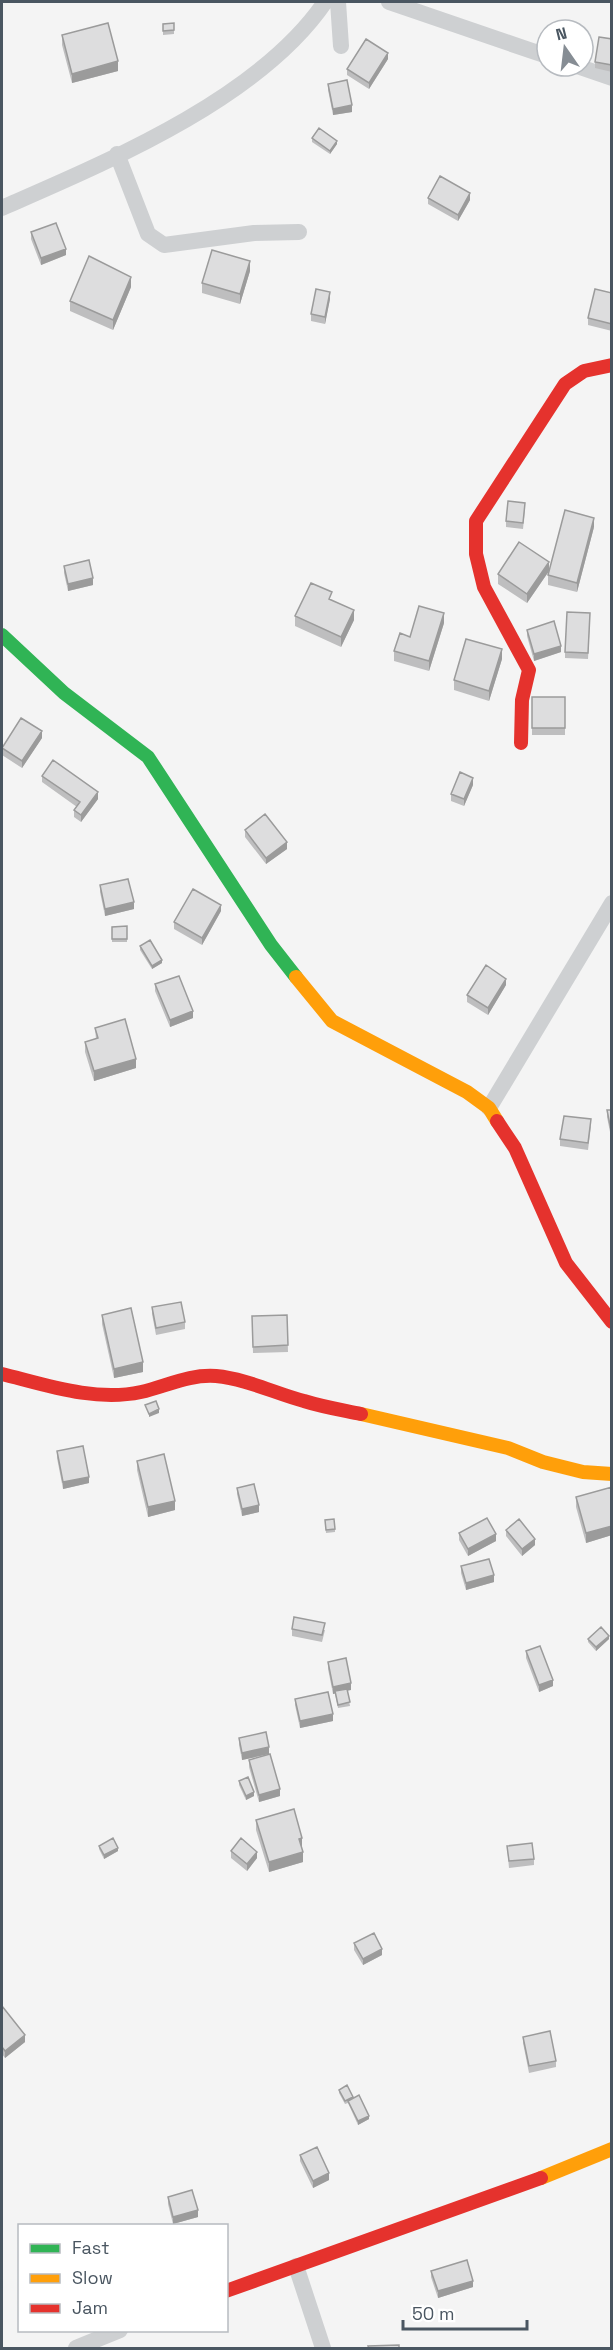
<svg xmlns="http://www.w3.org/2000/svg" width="613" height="2350" viewBox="0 0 613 2350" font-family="'Space Grotesk',sans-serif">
  <rect width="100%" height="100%" fill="#f4f4f4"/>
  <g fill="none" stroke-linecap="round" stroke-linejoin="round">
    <path stroke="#ced0d2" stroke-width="16" d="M338 2 341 46
      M389 2 547 56
      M577 66 612 78
      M117 154 148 234 164 245 254 233 299 232
      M2 208C107 162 259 99 325 2
      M489 1108 612 903
      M296 2266 323 2348
      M76 2348 120 2330"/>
    <path stroke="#30b455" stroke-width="14" d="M2 635 64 693 148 757 271 945 296 977"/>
    <path stroke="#ff9f0a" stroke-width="14" d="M296 977 332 1021 467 1092 489 1108 497 1121
      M361 1414 508 1448 543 1462 583 1472 612 1474
      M541 2178 612 2149"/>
    <path stroke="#e5322d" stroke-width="14" d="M521 743 522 700 529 670 484 587 476 554V521L565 384 584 371 612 365
      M497 1121 515 1148 566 1263 612 1322
      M2 1374C46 1385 95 1402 141 1392 167 1386 189 1374 216 1376 247 1379 274 1393 304 1401 323 1407 342 1410 361 1414
      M226 2291 541 2178"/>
  </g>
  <path fill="#bebebf" d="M174 23V34L163 35V24Z
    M62 35 118 71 72 83 62 45Z
    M612 39V72L595 68V62Z
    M388 59 369 89 347 75V69Z
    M328 84 352 112 333 115 328 90Z
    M312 138 337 144 330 154 312 142Z
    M428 198 470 200 458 221 428 204Z
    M31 232 66 255 41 265 31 239Z
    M250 271 240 304 202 293V283Z
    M131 287 113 330 70 311V301Z
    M612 293V331L588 325V318Z
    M330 299 325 324 311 321V314Z
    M525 509 523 529 506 527V521Z
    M594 527 577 592 548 585V575Z
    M64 566 93 585 68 591 64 573Z
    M549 571 527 603 498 584V574Z
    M332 600 354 620 341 647 295 626V616Z
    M590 620 588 659 565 658V652Z
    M444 623 429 671 394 661V651L410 637Z
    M527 630 561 652 534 661 527 636Z
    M502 659 489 701 454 690V680Z
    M532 697H565V735H532Z
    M42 738 22 768 2 755V747Z
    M42 776 98 799 81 822 74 817V810L77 807 42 782Z
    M473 785 464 806 451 801V794Z
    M245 830 287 849 266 864 245 837Z
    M100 885 134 909 105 916 100 892Z
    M221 911 202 945 174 929V922Z
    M127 926V942H112V927Z
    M140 946 162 963 152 969 140 950Z
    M155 984 193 1018 170 1027 155 991Z
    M506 985 488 1015 467 1002V995Z
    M95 1028 136 1068 94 1081 85 1052V1042L96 1039Z
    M607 1110H612L611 1137 607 1117Z
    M591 1126 588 1150 560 1146V1139Z
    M152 1307 185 1322V1329L156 1335 152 1314Z
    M102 1315 143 1372 114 1378 102 1324Z
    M287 1315 288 1352 253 1353 252 1316Z
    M57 1451 89 1483 63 1489 57 1458Z
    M137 1461 175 1510 148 1517 137 1470Z
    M612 1487V1535L586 1543 576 1507V1497Z
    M237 1488 259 1512 242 1516 237 1494Z
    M325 1520 335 1529V1532L326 1533Z
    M506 1530 535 1545 522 1556 506 1536Z
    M459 1533 496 1541 468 1556 459 1540Z
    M461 1566 494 1582 466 1590 461 1573Z
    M292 1629 325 1630 322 1642 292 1636Z
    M588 1639H609L596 1651 588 1642Z
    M526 1651 553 1686 539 1692 526 1658Z
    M328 1662 351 1690H347L350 1706 338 1708 335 1693 333 1694 328 1669Z
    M295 1699 333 1721 300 1728 295 1705Z
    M239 1738 269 1754 242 1760 239 1745Z
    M249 1760 280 1796 259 1802 249 1767Z
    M239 1781 254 1796 246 1800 239 1785Z
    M256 1820 302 1848H301L303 1862 269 1872 256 1830Z
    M99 1846 118 1851 104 1859 99 1849Z
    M507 1846 534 1859V1865L509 1868Z
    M231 1851 257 1858 247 1871 231 1858Z
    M354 1943 382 1955 363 1965 354 1950Z
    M2 2006 25 2042 5 2058 2 2054Z
    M523 2037 556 2061V2067L529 2073 523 2043Z
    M339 2090 353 2098 369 2119 358 2125 348 2103 345 2104 339 2093Z
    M300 2155 329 2180 313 2188 300 2161Z
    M168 2197 198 2217 173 2224 168 2204Z
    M431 2271 473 2287 438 2298 431 2277Z"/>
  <path fill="#9b9b9b" d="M388 53V59L369 89V83Z
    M118 61V71L72 83V74Z
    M352 105V112L333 115V109Z
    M337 141V144L330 154V151Z
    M470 193V200L458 221V215Z
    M66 249V255L41 265V258Z
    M250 261V271L240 304V294Z
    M131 277V287L113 330V320Z
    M330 292V299L325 324V317Z
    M594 518V527L577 592V583Z
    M549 562V571L527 603V594Z
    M93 578V585L68 591V584Z
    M354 610V620L341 647V637Z
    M444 613V623L429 671V661Z
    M561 646V652L534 661V654Z
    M502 649V659L489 701V691Z
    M42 731V738L22 768V761Z
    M473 778V785L464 806V799Z
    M98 792V799L81 822V815Z
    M287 842V849L266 864V858Z
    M134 902V909L105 916V909Z
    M221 905V911L202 945V938Z
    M162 960V963L152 969V966Z
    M506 979V985L488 1015V1008Z
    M193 1011V1018L170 1027V1020Z
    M136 1059V1068L94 1081V1071Z
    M143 1362V1372L114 1378V1369Z
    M159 1409V1413L149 1417V1414Z
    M89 1477V1483L63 1489V1482Z
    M175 1501V1510L148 1517V1507Z
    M259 1505V1512L242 1516V1509Z
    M612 1526V1535L586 1543V1533Z
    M496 1534V1541L468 1556V1549Z
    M535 1539V1545L522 1556V1549Z
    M494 1575V1582L466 1590V1583Z
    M609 1636V1639L596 1651V1647Z
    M553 1680V1686L539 1692V1685Z
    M351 1683V1690L333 1694V1687Z
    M333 1714V1721L300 1728V1721Z
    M269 1747V1754L242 1760V1753Z
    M280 1789V1796L259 1802V1795Z
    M254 1792V1796L246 1800V1796Z
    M302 1838V1848L299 1849V1839Z
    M118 1848V1851L104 1859V1855Z
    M257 1852V1858L247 1871V1864Z
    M303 1852V1862L269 1872V1862Z
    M382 1949V1955L363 1965V1959Z
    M25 2035V2042L5 2058V2051Z
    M369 2116V2119L358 2125V2121Z
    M329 2173V2180L313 2188V2181Z
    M198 2210V2217L173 2224V2217Z
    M473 2281V2287L438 2298V2291Z"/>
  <path fill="#ddddde" stroke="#9b9b9b" stroke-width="1.5" d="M108 23 118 61 72 74 62 35Z
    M174 23V30L163 31V24Z
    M599 37 612 39V65L595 62Z
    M366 39 388 53 369 83 347 69Z
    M347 80 352 105 333 109 328 84Z
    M319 128 337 141 330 151 312 138Z
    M440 176 470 193 458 215 428 198Z
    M56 223 66 249 41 258 31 232Z
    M212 250 250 261 240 294 202 283Z
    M89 256 131 277 113 320 70 301Z
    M316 289 330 292 325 317 311 314Z
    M595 289 612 293V324L588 318Z
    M508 501 525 503 523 523 506 521Z
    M565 510 594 518 577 583 548 575Z
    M519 542 549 562 527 594 498 574Z
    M89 560 93 578 68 584 64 566Z
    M311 583 332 592 329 599 354 610 341 637 295 616Z
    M419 606 444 613 429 661 394 651 400 633 410 637Z
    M567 612 590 613 588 653 565 652Z
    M554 621 561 646 534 654 527 630Z
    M466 639 502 649 489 691 454 680Z
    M532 697H565V728H532Z
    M21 718 42 731 22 761 2 748Z
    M53 760 98 792 81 815 74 810 80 802 42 776Z
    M460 772 473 778 464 799 451 794Z
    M265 814 287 842 266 858 245 830Z
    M128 879 134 902 105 909 100 885Z
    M193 889 221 905 202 938 174 922Z
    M127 926V939H112V927Z
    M150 940 162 960 152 966 140 946Z
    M486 965 506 979 488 1008 467 995Z
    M179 976 193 1011 170 1020 155 984Z
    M125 1019 136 1059 94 1071 85 1042 98 1038 95 1028Z
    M607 1110H612L611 1130Z
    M564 1116 591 1119 588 1143 560 1139Z
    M181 1302 185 1322 156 1328 152 1307Z
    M131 1308 143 1362 114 1369 102 1315Z
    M287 1315 288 1345 253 1347 252 1316Z
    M156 1401 159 1409 149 1414 145 1405Z
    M83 1446 89 1477 63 1482 57 1451Z
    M164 1454 175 1501 148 1507 137 1461Z
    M254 1484 259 1505 242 1509 237 1488Z
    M612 1487V1526L586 1533 576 1497Z
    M487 1518 496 1534 468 1549 459 1533Z
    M334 1519 335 1529 326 1530 325 1520Z
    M519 1519 535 1539 522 1549 506 1530Z
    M489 1559 494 1575 466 1583 461 1566Z
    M294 1617 325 1623 322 1635 292 1629Z
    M601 1627 609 1636 596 1647 588 1639Z
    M540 1646 553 1680 539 1685 526 1651Z
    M346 1658 351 1683 333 1687 328 1662Z
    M347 1689 350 1702 338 1705 335 1691Z
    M328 1692 333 1714 300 1721 295 1699Z
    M266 1732 269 1747 242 1753 239 1738Z
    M270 1754 280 1789 259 1795 249 1760Z
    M248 1777 254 1792 246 1796 239 1781Z
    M294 1809 302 1838 299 1839 303 1852 269 1862 256 1820Z
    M113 1838 118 1848 104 1855 99 1846Z
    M241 1838 257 1852 247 1864 231 1851Z
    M532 1843 534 1859 509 1861 507 1846Z
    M374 1933 382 1949 363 1959 354 1943Z
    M2 2006 25 2035 5 2051 2 2047Z
    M550 2031 556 2061 529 2066 523 2037Z
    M347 2085 353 2097 345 2101 339 2090Z
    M359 2095 369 2116 358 2121 348 2101Z
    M317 2147 329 2173 313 2181 300 2155Z
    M192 2190 198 2210 173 2217 168 2197Z
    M467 2260 473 2281 438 2291 431 2271Z
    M399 2345V2349H369L368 2346Z"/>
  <rect width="613" height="2350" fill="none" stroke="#4a5661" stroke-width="6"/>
  <rect x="18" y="2224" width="210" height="108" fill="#ffffff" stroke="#b7bbc0" stroke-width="1.5"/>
  <rect x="30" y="2244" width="30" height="9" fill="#30b455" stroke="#b7bbc0" stroke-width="1.5"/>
  <text x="72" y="2254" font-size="18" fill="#4a5661">Fast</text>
  <rect x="30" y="2274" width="30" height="9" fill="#ff9f0a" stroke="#b7bbc0" stroke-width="1.5"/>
  <text x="72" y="2284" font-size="18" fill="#4a5661">Slow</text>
  <rect x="30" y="2304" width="30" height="9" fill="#e5322d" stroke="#b7bbc0" stroke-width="1.5"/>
  <text x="72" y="2314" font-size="18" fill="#4a5661">Jam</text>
  <g transform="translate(565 48) rotate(346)"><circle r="28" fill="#ffffff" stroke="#b7bbc0" stroke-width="1.5"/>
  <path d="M0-4.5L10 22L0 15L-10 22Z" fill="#868d94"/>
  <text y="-9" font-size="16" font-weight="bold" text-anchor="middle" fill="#4a5661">N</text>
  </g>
  <path d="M403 2320v9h124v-9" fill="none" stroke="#4a5661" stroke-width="3"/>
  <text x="412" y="2320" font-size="18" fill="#4a5661" stroke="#ffffff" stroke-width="4.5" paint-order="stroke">50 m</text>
</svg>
